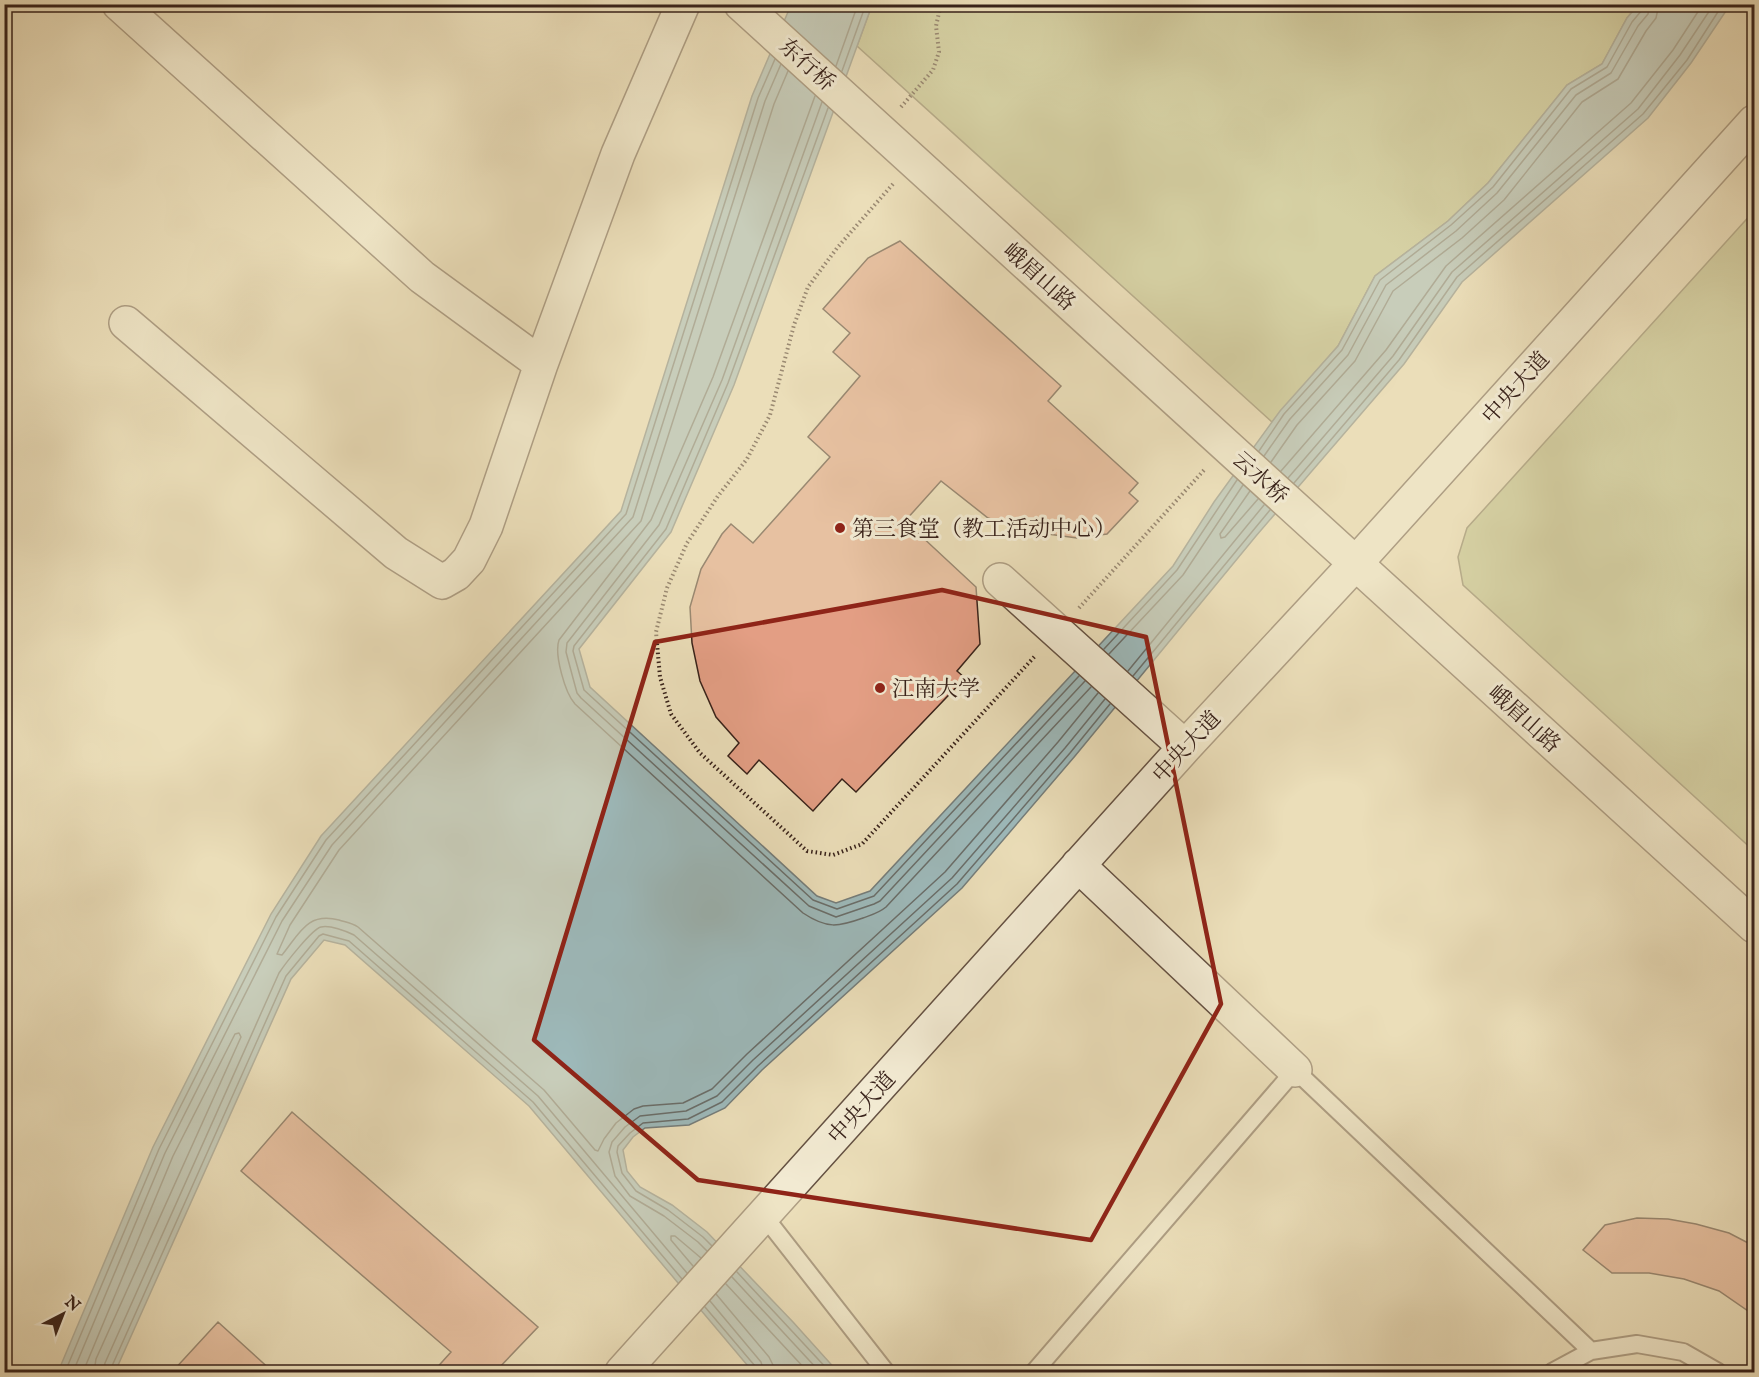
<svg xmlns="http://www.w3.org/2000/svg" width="1759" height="1377" viewBox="0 0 1759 1377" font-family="'IM FELL English','Noto Serif SC',serif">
  <rect width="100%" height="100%" fill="#ebdeb9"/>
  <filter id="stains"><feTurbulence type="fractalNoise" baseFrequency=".00333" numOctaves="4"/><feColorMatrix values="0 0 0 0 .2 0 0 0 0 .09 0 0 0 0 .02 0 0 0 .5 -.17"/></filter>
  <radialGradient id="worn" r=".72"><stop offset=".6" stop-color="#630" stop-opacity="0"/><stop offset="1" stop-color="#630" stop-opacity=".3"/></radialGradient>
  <path fill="#bdc08b" stroke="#7a7152" stroke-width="1.5" d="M872 5H1638L1627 18 1602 64 1567 85 1488 183 1448 221 1375 276 1338 346 1272 422 857 46Z
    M1754 211V851L1463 585 1458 557 1467 528Z"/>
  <path fill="#9db9ba" stroke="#757d7a" stroke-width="1.5" d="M791 5H872L734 385 671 532 579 649 590 687 817 896 836 903 870 891 1173 566 1214 502 1280 411 1338 346 1375 276 1448 221 1488 183 1567 85 1602 64 1627 18 1638 5H1730L1691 63 1648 118 1462 282 1404 364 1256 536 1075 756 962 888 762 1070 725 1108 689 1125 645 1128 633 1137 623 1150 627 1171 640 1187 672 1205 707 1232 793 1322 838 1372H753L529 1106 345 945 324 940 291 979 115 1372H58L153 1147 271 914 321 836 621 511 752 96Z"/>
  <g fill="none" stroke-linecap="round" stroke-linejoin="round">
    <path stroke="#6a6e6a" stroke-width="1.5" d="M836 66 858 4
      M788 71 774 104 641 521 339 850 290 925 277 954 282 955C300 933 307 912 339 920 345 922 352 923 358 927L544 1090 595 1150 598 1151 604 1139 616 1123 634 1109 643 1106 683 1103 712 1089 747 1054 945 872 1058 742 1098 693
      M842 71 866 4
      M815 96 713 377 651 520 559 640C554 654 565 693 575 704L803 913C827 929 838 927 863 918 871 915 879 913 886 907L1091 687
      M822 102 722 380 659 525 567 643 566 652 577 693 581 698 809 906 836 917 874 904 880 901 1085 681
      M828 108 728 383 666 529 574 646 573 651 584 690 813 900 837 909 874 896 1079 676
      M1259 451 1284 414 1342 350 1380 280 1451 225 1493 187 1571 89 1607 67 1632 22 1642 10 1643 4
      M1264 456 1290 419 1348 355 1386 285 1456 231 1497 193 1576 95 1611 73 1638 26 1648 14 1650 4
      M1271 462 1297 425 1355 361 1393 291 1462 238 1504 200 1582 102 1618 79 1646 31 1656 18 1659 4
      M1281 471 1386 350 1446 266 1631 103 1673 50 1703 4
      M1288 478 1393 356 1452 272 1638 109 1680 55 1714 4
      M1294 483 1399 360 1457 277 1643 114 1687 60 1723 4
      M1250 491 1220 534 1221 538 1225 537 1258 499
      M1104 649 1177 570 1237 480
      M1109 654 1183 575 1243 485
      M1128 671 1264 505
      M1133 676 1270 510
      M712 1246 703 1237 668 1210 636 1191 622 1173 617 1152 618 1146 630 1133 643 1123 688 1119 722 1102 758 1066 957 884 1070 753 1110 704
      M707 1251 698 1242 664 1216 630 1196 615 1176 609 1152 612 1142 625 1127 640 1116 686 1111 717 1096 753 1060 952 878 1065 748 1105 699
      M693 1266 671 1240V1236H675L701 1258
      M737 1272 830 1372
      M732 1277 820 1372
      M726 1284 808 1372
      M716 1294 769 1357 773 1365V1372
      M710 1301 761 1362 764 1372
      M705 1307 755 1366 757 1372
      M65 1372 159 1149 276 917 326 840 626 514 758 98 775 59
      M73 1372 165 1153 282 921 332 845 633 517 765 101 781 64
      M83 1372 173 1156 235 1034 239 1033 241 1037 96 1359 94 1372
      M103 1372 105 1363 279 973C285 964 312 929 321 927 330 925 346 931 354 935L538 1096 687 1273
      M110 1372 112 1366 286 976 319 936 323 934 349 941 533 1102 682 1279"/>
  </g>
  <path fill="#e39e84" stroke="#38221a" stroke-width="1.5" d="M900 241 1061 386 1048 401 1138 483 1129 493 1138 501 1107 534 1077 538 1033 532 988 518 941 481 905 521 976 587 980 644 957 671 965 678 856 792 842 779 813 811 759 760 747 774 728 756 739 743 716 717 700 681 692 643 690 607 701 569 722 534 731 524 753 543 830 457 808 437 860 376 833 352 850 333 823 309 868 258Z
    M292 1112 538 1327 495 1372H433L451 1352 241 1171Z
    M1637 1218 1668 1219 1696 1224 1729 1233 1754 1246V1315L1719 1291 1684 1279 1649 1273H1612L1583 1250 1605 1225Z
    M218 1322 273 1372H172Z"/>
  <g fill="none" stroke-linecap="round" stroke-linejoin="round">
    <g stroke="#655142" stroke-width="20">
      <path id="lane" d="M764 1216 886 1372
        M1034 1372 1295 1070 1591 1351
        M1552 1372 1591 1351 1637 1344 1683 1352 1718 1372"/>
    </g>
    <g stroke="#655142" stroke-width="36">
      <path id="street" d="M119 4 422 277 541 364
        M741 4 1754 926
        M126 323 396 553 442 582 456 574 469 560 486 526 541 364 618 154 683 4
        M1000 580 1185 747
        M1078 865 1295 1070
        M622 1372 1185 747 1355 564 1754 122"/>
    </g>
    <path stroke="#38221a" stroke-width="4" stroke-dasharray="1.5 3" stroke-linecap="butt" d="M901 107 933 70 939 52 936 26 941 4
      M893 184 837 248 808 287 794 325 770 415 747 459 718 496 687 543 667 588 656 632 660 677 671 714 700 753 807 851 833 855 862 844 1036 655
      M1079 608 1205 469"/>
    <use href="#lane" stroke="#f2ead2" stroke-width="16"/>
    <use href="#street" stroke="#f2ead2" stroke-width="33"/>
  </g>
  <path d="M0 0H1759V1377H0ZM942 590 1146 637 1221 1004 1091 1240 698 1180 534 1040 655 642Z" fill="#ebdeb9" fill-opacity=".55" fill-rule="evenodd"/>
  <path fill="none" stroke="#8f2418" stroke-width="4.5" stroke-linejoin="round" d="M942 590 1146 637 1221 1004 1091 1240 698 1180 534 1040 655 642Z"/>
  <g fill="#8f2418" stroke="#f2ead2" stroke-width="2">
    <circle cx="840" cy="528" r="6"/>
    <circle cx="880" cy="688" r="6"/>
  </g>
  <g text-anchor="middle" stroke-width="6" stroke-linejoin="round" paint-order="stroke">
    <g font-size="22" fill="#38221a" stroke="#f2ead2">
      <text transform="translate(808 64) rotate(42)" y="8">东行桥</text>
      <text transform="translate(1040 276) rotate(42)" y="8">峨眉山路</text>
      <text transform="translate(1515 387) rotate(-48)" y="8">中央大道</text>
      <text transform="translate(1261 477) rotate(42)" y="8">云水桥</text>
      <text transform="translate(1525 718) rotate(42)" y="8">峨眉山路</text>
      <text transform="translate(1186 746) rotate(-47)" y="8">中央大道</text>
      <text transform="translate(861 1107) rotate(-48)" y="8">中央大道</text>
    </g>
    <g font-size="22" fill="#38221a" stroke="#f2ead2" text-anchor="start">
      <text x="852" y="536">第三食堂（教工活动中心）</text>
      <text x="892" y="696">江南大学</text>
    </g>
  </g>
  <rect width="1759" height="1377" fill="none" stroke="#ebdeb9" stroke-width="24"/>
  <rect x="6" y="6" width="1747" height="1365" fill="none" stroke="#38221a" stroke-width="3"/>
  <rect x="12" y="12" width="1735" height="1353" fill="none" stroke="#38221a" stroke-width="1.5"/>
  <g transform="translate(63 1314) rotate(42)" stroke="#f2ead2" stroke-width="4.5" paint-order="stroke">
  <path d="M0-4.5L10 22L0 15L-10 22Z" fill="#38221a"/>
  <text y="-9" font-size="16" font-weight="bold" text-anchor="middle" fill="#38221a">N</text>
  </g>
  <rect width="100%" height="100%" filter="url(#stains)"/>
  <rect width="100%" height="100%" fill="url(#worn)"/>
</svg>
